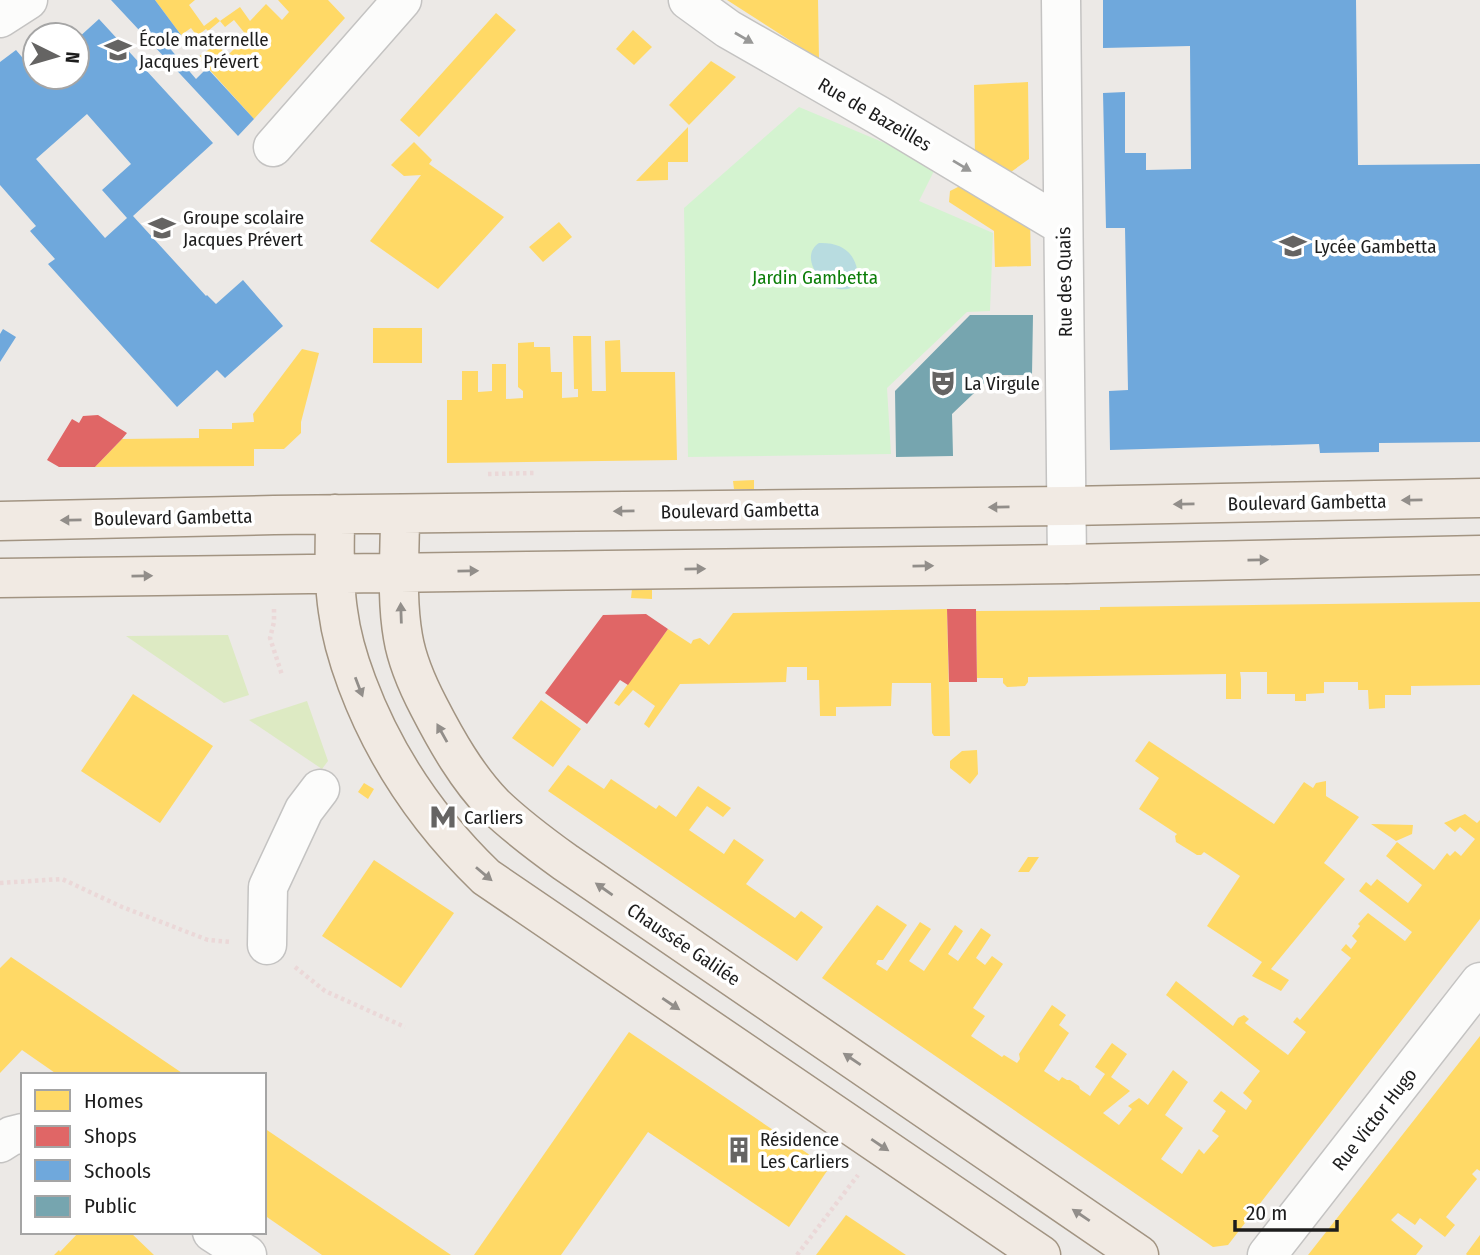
<svg xmlns="http://www.w3.org/2000/svg" width="1480" height="1255" viewBox="0 0 1480 1255" font-family="'Fira Sans Condensed',sans-serif">
  <rect width="100%" height="100%" fill="#ece9e6"/>
  <path fill="#ddeac3" d="M228 635 249 695 224 703 126 636Z
    M307 701 328 761 322 769 249 720Z"/>
  <path fill="#d4f3d0" d="M799 107 937 165 919 201 993 233 990 311 967 312 887 388 891 454 688 457 684 208Z"/>
  <path fill="#b8dce0" d="M819 243C846 242 859 257 858 283 836 306 793 260 819 243Z"/>
  <path fill="#ffd966" d="M155 0H195L189 5 204 26 216 17 220 21 208 31 206 29 197 36 191 28 181 35Z
    M278 0H328L345 18 254 119 198 57 217 44 227 56 247 36 234 20 225 27 220 21 240 7 250 21 266 4 282 20 289 12Z
    M727 0H818L819 59Z
    M496 13 516 30 419 137 400 120Z
    M633 30 652 47 634 65 616 49Z
    M711 61 736 77 689 125 669 105Z
    M1028 82 1029 159 1004 177 975 159 974 85Z
    M688 127V162H668V180L636 181Z
    M414 142 432 160 429 164 504 217 438 289 370 241 421 175 404 176 391 165Z
    M972 180 1030 218 1031 266 995 267 994 231 949 202 950 191Z
    M559 222 572 237 543 262 529 247Z
    M373 328H422V363H373Z
    M573 336H591L592 391H606L605 341 620 340 621 372H675L677 460 447 463V400H462V371H478V392L492 391V364H506V399L523 398V391L518 387V343L534 342V347H550L551 372H562V398L578 397V389H574Z
    M302 349 319 353 301 422V433L284 449H254V466L95 467 122 439 199 438V429H232V423L254 422 253 414Z
    M754 480V489H734L733 481Z
    M632 589 652 590V599L631 598Z
    M1480 602V685L1411 686V695H1385V708L1369 709 1368 690H1358V682H1324V693L1306 694V701H1295V694H1267V672H1240L1241 679V699H1226V674L1028 677V682L1025 686 1007 687 1003 683V678H977L976 611 1100 610V607Z
    M947 609 950 736H934L932 733 931 683H892L891 706 836 707V716H820L819 680H807V667H787L786 682 680 684 649 728 644 724 655 706 633 690 619 706 614 703 668 629 691 644 693 640 700 638 709 645 733 613Z
    M133 694 213 746 160 823 81 771Z
    M541 700 581 729 553 767 512 738Z
    M1149 741 1274 824 1304 782 1313 788 1316 783 1326 781V796L1359 817 1324 863 1345 879 1271 969 1289 980 1281 991 1252 976 1262 962 1207 926 1240 876 1204 852 1201 855H1197L1176 842 1175 836 1177 834 1139 809 1159 778 1135 761Z
    M977 750 978 774 970 784 950 768V761L962 751Z
    M568 765 604 789 611 779 656 809 659 805 676 817 698 786 731 808 723 817 707 806 689 830 724 854 734 839 764 860 746 884 795 918 801 911 823 927 797 961 548 791Z
    M364 783 374 789 368 799 358 792Z
    M1465 814 1477 823 1480 820V919L1228 1245 1213 1247 822 978 877 905 907 925 883 960H878L876 964 887 971 920 922 931 929 909 961 924 971 955 925 963 931 948 954 958 961 981 928 991 935 976 958 985 965 992 956 1003 964 973 1008 985 1016 971 1036 1002 1057 1004 1055 1017 1063 1020 1059 1019 1054 1052 1005 1066 1015 1059 1025 1069 1033 1044 1071 1059 1081 1062 1077 1067 1080H1070L1079 1086 1080 1089 1090 1096 1105 1074 1095 1067 1112 1043 1127 1054 1111 1077 1130 1091 1103 1113 1119 1125 1132 1109 1128 1106 1139 1098 1148 1105 1173 1070 1188 1082 1165 1115 1183 1128 1161 1159 1182 1174 1199 1149 1204 1154 1219 1136 1212 1131 1226 1111 1213 1101 1221 1091 1246 1110 1252 1101 1243 1093 1260 1071 1166 995 1176 981 1233 1026 1238 1018 1244 1015 1249 1019 1245 1023 1288 1055 1306 1032 1293 1022 1297 1017 1300 1020 1351 958 1341 950 1346 944 1351 949 1357 941 1352 936 1360 926 1358 924 1368 913 1405 941 1412 932 1359 891 1366 882 1371 886 1377 879 1408 903 1422 885 1386 856 1397 842 1434 870 1447 853 1450 856 1455 851 1461 856 1475 839 1460 827 1455 832 1444 823Z
    M1371 824 1413 825 1412 834 1396 841Z
    M1028 857H1039L1029 872H1018Z
    M374 860 454 913 401 988 322 936Z
    M11 957 185 1075H58L22 1050 0 1073V968Z
    M629 1032 829 1168 789 1227 648 1132 561 1255H474Z
    M1480 1036V1171L1477 1169 1472 1174 1477 1179 1446 1217 1455 1225 1445 1237 1420 1218 1415 1225 1398 1213 1391 1220 1423 1246 1416 1255H1308Z
    M264 1128 451 1255H322L264 1215Z
    M846 1215 906 1255H816Z
    M79 1232H130L154 1255H54L59 1250 60 1252Z
    M1480 1235V1255H1467L1466 1254Z"/>
  <path fill="#e06666" d="M98 415 127 433 122 439 95 467H59L47 460 72 419 79 423 83 416Z
    M947 609H976L977 682H949Z
    M646 614 668 629 628 685 620 680 587 724 545 693 603 615Z"/>
  <path fill="#6fa8dc" fill-rule="evenodd" d="M111 0H155L181 35 167 45 196 79 207 68 254 119 238 136Z
    M1103 0H1356L1358 165 1480 164V442L1379 443V452L1320 453 1319 444 1110 450 1109 391 1128 390 1125 228H1106L1103 93 1125 92V153H1146V170L1191 169 1190 46 1103 48Z
    M99 19 213 143 133 216 206 296 207 295 216 304 243 280 283 326 225 378 217 370 177 407 48 264 55 259 30 231 36 226 0 185V62L16 50 27 63 31 59 35 63 33 69 35 77H77V39ZM87 114 131 164 102 190 127 218 105 238 36 159Z
    M3 329 16 337 0 362V334Z"/>
  <path fill="#76a5af" d="M970 315H1033L1032 375H993L952 414 953 456 896 457 895 391Z"/>
  <g fill="none" stroke-linecap="round" stroke-linejoin="round">
    <g stroke="#c4c3c2" stroke-width="41">
      <path id="minor" d="M688 0 728 29 878 115 1063 226
        M1061 0 1067 564
        M0 18 28 0
        M273 147 402 0
        M267 945 268 887 304 810 320 789
        M0 1143 11 1136 23 1133
        M212 1232 247 1255
        M1267 1255 1480 982"/>
    </g>
    <g stroke="#a29482" stroke-width="41">
      <path id="major" d="M335 514C335 546 333 579 338 611 341 635 348 659 357 683 385 758 428 821 486 877L1041 1255
        M400 514C400 554 396 597 403 637 407 661 418 686 429 707 447 742 467 777 494 805 516 826 540 844 565 862L1139 1255
        M0 521 274 515 1067 506 1480 498
        M0 578 1067 564 1480 555"/>
    </g>
    <path stroke="#ebd8d8" stroke-width="4.5" stroke-dasharray="3.5 3.5" stroke-linecap="butt" d="M488 474 535 473
      M274 609V622L270 638 282 675
      M0 883 62 879 122 907 208 940 231 942
      M295 967 325 991 405 1027
      M797 1255 858 1175"/>
    <use href="#minor" stroke="#fcfcfb" stroke-width="38"/>
    <use href="#major" stroke="#f1eae3" stroke-width="38"/>
  </g>
  <defs><path id="oneway-solid" d="M-6-.8H1V-3.2L6.5 0L1 3.2V.8H-6Z" transform="scale(1.75)"/></defs>
  <g fill="#989897">
    <use href="#oneway-solid" transform="translate(744 38) rotate(30)"/>
    <use href="#oneway-solid" transform="translate(962 166) rotate(31)"/>
  </g>
  <g fill="#928e8a">
    <use href="#oneway-solid" transform="translate(1412 500) rotate(179)"/>
    <use href="#oneway-solid" transform="translate(1184 504) rotate(179)"/>
    <use href="#oneway-solid" transform="translate(999 507) rotate(179)"/>
    <use href="#oneway-solid" transform="translate(624 511) rotate(179)"/>
    <use href="#oneway-solid" transform="translate(71 520) rotate(179)"/>
    <use href="#oneway-solid" transform="translate(1258 560) rotate(-1)"/>
    <use href="#oneway-solid" transform="translate(923 566) rotate(-1)"/>
    <use href="#oneway-solid" transform="translate(695 569) rotate(-1)"/>
    <use href="#oneway-solid" transform="translate(468 571) rotate(-1)"/>
    <use href="#oneway-solid" transform="translate(142 576) rotate(-1)"/>
    <use href="#oneway-solid" transform="translate(401 613) rotate(-92)"/>
    <use href="#oneway-solid" transform="translate(359 687) rotate(69)"/>
    <use href="#oneway-solid" transform="translate(442 733) rotate(-119)"/>
    <use href="#oneway-solid" transform="translate(484 874) rotate(40)"/>
    <use href="#oneway-solid" transform="translate(604 889) rotate(-145)"/>
    <use href="#oneway-solid" transform="translate(671 1004) rotate(34)"/>
    <use href="#oneway-solid" transform="translate(852 1059) rotate(-146)"/>
    <use href="#oneway-solid" transform="translate(880 1145) rotate(34)"/>
    <use href="#oneway-solid" transform="translate(1081 1215) rotate(-146)"/>
  </g>
  <defs>
    <g id="school-bare" transform="scale(2.1)"><path d="M0-5L7-2L0 1L-7-2ZM-4 1L0 2.5L4 1V4Q0 6-4 4Z" fill="#656463" stroke="#fff" stroke-width="2.5" paint-order="stroke"/></g>
    <g id="theatre-bare" transform="scale(2.1)"><path d="M-5-5.5Q0-4 5-5.5V0Q5 5 0 6Q-5 5-5 0ZM-3.3-2.5H-1v1.5H-3.3ZM1-2.5H3.3v1.5H1ZM-2.8 1Q0 5.5 2.8 1Z" fill="#656463" stroke="#fff" stroke-width="2.5" paint-order="stroke"/></g>
    <g id="metro-bare" transform="scale(2.1)"><path d="M-5.5 5V-5H-3L0 0L3-5H5.5V5H3V-.5L0 4L-3-.5V5Z" fill="#656463" stroke="#fff" stroke-width="2.5" paint-order="stroke"/></g>
    <g id="building-bare" transform="scale(2.1)"><path d="M-4-6H4V6H1V3H-1V6H-4ZM-2.5-4.3h1.7v1.8h-1.7ZM.8-4.3h1.7v1.8H.8ZM-2.5-1h1.7V.8h-1.7ZM.8-1h1.7V.8H.8Z" fill="#656463" stroke="#fff" stroke-width="2.5" paint-order="stroke"/></g>
  </defs>
  <g fill-rule="evenodd">
    <use href="#school-bare" x="118" y="50"/>
    <use href="#school-bare" x="162" y="228"/>
    <use href="#school-bare" x="1293" y="246"/>
    <use href="#theatre-bare" x="943" y="383"/>
    <use href="#metro-bare" x="443" y="817"/>
    <use href="#building-bare" x="739" y="1150"/>
  </g>
  <g text-anchor="middle" stroke-width="7" stroke-linejoin="round" paint-order="stroke">
    <g font-size="19" fill="#1d1d1d" stroke="#fff" text-anchor="start">
      <text x="139" y="46">École maternelle<tspan x="139" dy="22">Jacques Prévert</tspan></text>
      <text x="183" y="224">Groupe scolaire<tspan x="183" dy="22">Jacques Prévert</tspan></text>
      <text x="1314" y="253">Lycée Gambetta</text>
      <text x="964" y="390">La Virgule</text>
      <text x="464" y="824">Carliers</text>
      <text x="760" y="1146">Résidence<tspan x="760" dy="22">Les Carliers</tspan></text>
    </g>
    <g font-size="19" fill="#1d1d1d" stroke="#fff">
      <text transform="translate(875 114) rotate(30)" y="7">Rue de Bazeilles</text>
      <text transform="translate(1064 282) rotate(-91)" y="7">Rue des Quais</text>
      <text transform="translate(1307 502) rotate(-1)" y="7">Boulevard Gambetta</text>
      <text transform="translate(740 510) rotate(-1)" y="7">Boulevard Gambetta</text>
      <text transform="translate(173 517) rotate(-1)" y="7">Boulevard Gambetta</text>
      <text transform="translate(684 944) rotate(34)" y="7">Chaussée Galilée</text>
      <text transform="translate(1374 1119) rotate(-52)" y="7">Rue Victor Hugo</text>
    </g>
    <g font-size="19" fill="#0c7e09" stroke="#fff">
      <text x="815" y="284">Jardin Gambetta</text>
    </g>
  </g>
  <rect x="21" y="1073" width="245" height="161" fill="#ffffff" stroke="#a5a5a5" stroke-width="2"/>
  <rect x="35" y="1090" width="35" height="21" fill="#ffd966" stroke="#a5a5a5" stroke-width="2"/>
  <text x="84" y="1108" font-size="21" fill="#1d1d1d">Homes</text>
  <rect x="35" y="1126" width="35" height="21" fill="#e06666" stroke="#a5a5a5" stroke-width="2"/>
  <text x="84" y="1143" font-size="21" fill="#1d1d1d">Shops</text>
  <rect x="35" y="1160" width="35" height="21" fill="#6fa8dc" stroke="#a5a5a5" stroke-width="2"/>
  <text x="84" y="1178" font-size="21" fill="#1d1d1d">Schools</text>
  <rect x="35" y="1196" width="35" height="21" fill="#76a5af" stroke="#a5a5a5" stroke-width="2"/>
  <text x="84" y="1213" font-size="21" fill="#1d1d1d">Public</text>
  <g transform="translate(56 56) rotate(95)"><circle r="33" fill="#ffffff" stroke="#a5a5a5" stroke-width="2"/>
  <path d="M0-5L12 26L0 18L-12 26Z" fill="#656463"/>
  <text y="-10" font-size="19" font-weight="bold" text-anchor="middle" fill="#1d1d1d">N</text>
  </g>
  <path d="M1235 1220v10h102v-10" fill="none" stroke="#1d1d1d" stroke-width="3.5"/>
  <text x="1246" y="1220" font-size="21" fill="#1d1d1d" stroke="#ffffff" stroke-width="5" paint-order="stroke">20 m</text>
</svg>
